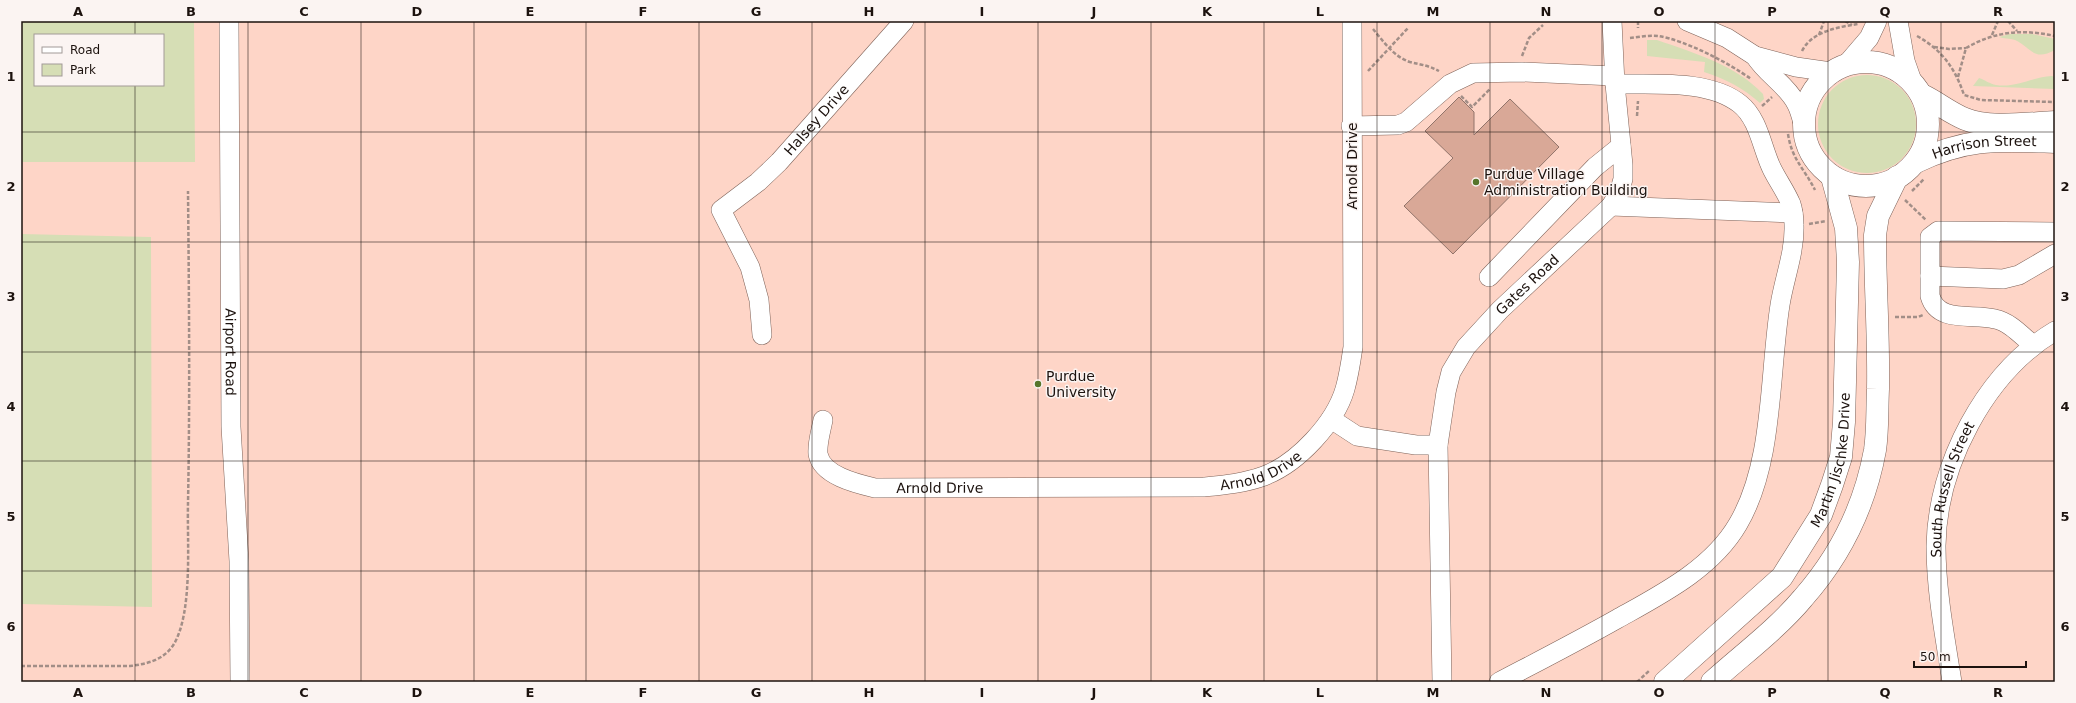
<svg xmlns="http://www.w3.org/2000/svg" width="2076" height="703" viewBox="0 0 2076 703" font-family="'DejaVu Sans',sans-serif">
  <rect width="100%" height="100%" fill="#fde2d9"/>
  <path fill="#fed5c7" fill-rule="evenodd" d="M21 21H2055V682H21ZM35 35H163V85H35Z"/>
  <path fill="#d6deb5" fill-rule="evenodd" d="M21 21H194L195 162H21ZM35 35H163V85H35Z
    M2010 34H2032L2055 39V50C2033 62 2031 47 2015 40 2010 38 2003 39 1999 37Z
    M1647 40H1657C1694 53 1736 65 1763 94L1764 99 1760 103C1743 88 1726 79 1704 72L1705 62 1647 56Z
    M1818 124a49 49 0 1 1 98 0a49 49 0 1 1-98 0Z
    M2052 76 2055 77V89L1973 86 1979 78C1985 80 1990 84 1996 85 2016 88 2032 77 2052 76Z
    M21 234 151 237 152 607 21 604Z"/>
  <path fill="#d9a897" stroke="#91746a" d="M1459 97 1474 112V135L1510 99 1559 147 1453 254 1404 206 1453 158 1425 131Z"/>
  <g fill="none" stroke-linecap="round" stroke-linejoin="round">
    <g stroke="#7e6258" stroke-width="20">
      <g id="minor">
        <path id="s1" d="M229 21 231 427 239 561 240 682"/>
        <path d="M1687 21 1727 38 1755 56 1796 67 1831 72"/>
        <path d="M1898 21 1905 61 1912 81"/>
        <path d="M1755 56C1766 74 1786 84 1796 103 1800 110 1802 119 1804 127"/>
        <path d="M1845 66 1869 38 1877 21"/>
        <path d="M1351 126 1398 125 1406 122 1450 84 1473 73 1522 72 1614 76"/>
        <path d="M1611 206 1793 213"/>
        <path d="M1930 276 2003 279 2019 275 2055 254"/>
        <path d="M1489 277 1595 167 1621 146"/>
        <path id="s2" d="M762 335 759 300 750 267 721 210 758 182 779 162 904 21"/>
        <path d="M2033 345C2022 336 2010 322 1995 319 1973 313 1938 324 1930 296V237L1938 231 2055 232"/>
        <path d="M1331 419 1357 436 1416 445H1438"/>
        <path id="s3" d="M823 420C821 431 817 443 818 454 822 476 858 484 875 488L1204 487C1224 485 1245 483 1264 476 1298 463 1335 423 1345 389 1349 375 1351 361 1353 347L1352 21"/>
        <path id="s4" d="M1442 682 1438 445 1446 392 1451 372 1466 347 1500 310 1611 206 1619 193 1623 179V165L1615 84 1612 21"/>
        <path d="M1499 682C1539 661 1578 641 1617 619 1660 595 1712 569 1738 524 1774 463 1769 375 1780 305 1784 279 1795 252 1794 225 1794 218 1793 210 1791 204 1786 192 1778 181 1772 169 1762 149 1759 119 1740 104 1709 79 1653 85 1615 84"/>
        <path id="s5" d="M1952 682C1945 637 1936 591 1936 546 1937 465 1985 373 2055 331"/>
      </g>
    </g>
    <g stroke="#7e6258" stroke-width="23">
      <g id="major">
        <circle cx="1866" cy="124" r="62"/>
        <path d="M1922 95C1937 102 1950 113 1965 119 1989 129 2029 123 2055 122"/>
        <path id="s6" d="M1916 162C1968 137 1999 140 2055 142"/>
        <path id="s7" d="M1665 682 1782 577 1821 515 1832 485 1841 457 1844 422 1848 262 1846 228 1832 177"/>
        <path d="M1712 682C1742 655 1777 629 1803 598 1840 556 1865 505 1875 450 1878 430 1877 409 1878 389 1879 338 1875 286 1875 235L1878 216 1897 177"/>
      </g>
    </g>
    <path stroke="#a28e87" stroke-width="2.5" stroke-dasharray="4 2" stroke-linecap="butt" d="M1638 21V28
      M1845 21 1852 25
      M2008 21 2017 31
      M1373 29C1383 41 1394 57 1410 62 1422 65 1427 65 1439 71
      M1819 35 1824 21
      M1992 35 1998 21
      M1917 36C1942 50 1955 68 1964 95L1981 100 2055 102
      M1630 38C1639 37 1649 35 1658 36 1685 40 1729 63 1751 79
      M1934 47 1949 49 1966 48
      M1802 51C1812 31 1839 27 1858 24
      M1522 56 1529 38 1543 25
      M1368 71 1408 28
      M1958 77 1966 48C1995 31 2023 29 2055 36
      M1461 96 1472 107 1490 89
      M1762 106 1772 97
      M1637 116 1638 101
      M1788 134C1792 160 1804 168 1815 190
      M1912 191 1924 179
      M1905 200 1926 220
      M1809 224 1826 221
      M1895 317H1918L1923 315
      M21 666H130C147 664 164 660 174 644 193 611 187 542 188 503 190 399 189 295 188 191
      M1637 682 1649 671"/>
    <use href="#minor" stroke="#fff" stroke-width="19"/>
    <use href="#major" stroke="#fff" stroke-width="22"/>
  </g>
  <path fill="none" stroke="#1c120e" stroke-width="1" stroke-opacity="0.55" d="M135 21V35M248 21V682M361 21V682M474 21V682M586 21V682M699 21V682M812 21V682M925 21V682M1038 21V682M1151 21V682M1264 21V682M1377 21V682M1490 21V682M1602 21V682M1715 21V682M1828 21V682M1941 21V682M135 85V682M21 132H2055M21 242H2055M21 352H2055M21 461H2055M21 571H2055"/>
  <g fill="#56752b" stroke="#fbf4f2" stroke-width="1.5">
    <circle cx="1476" cy="182" r="4"/>
    <circle cx="1038" cy="384" r="4"/>
  </g>
  <g text-anchor="middle" stroke-width="3" stroke-linejoin="round" paint-order="stroke">
    <g font-size="14" fill="#1c120e" stroke="#fbf4f2">
      <text dy="5" stroke="none"><textPath href="#s2" startOffset="265">Halsey Drive</textPath></text>
      <text dy="5" stroke="none"><textPath href="#s6" startOffset="71">Harrison Street</textPath></text>
      <text transform="translate(1352 166) rotate(-90)" y="5">Arnold Drive</text>
      <text dy="5" stroke="none"><textPath href="#s4" startOffset="428">Gates Road</textPath></text>
      <text dy="5" stroke="none"><textPath href="#s1" startOffset="331">Airport Road</textPath></text>
      <text dy="5" stroke="none"><textPath href="#s7" startOffset="287">Martin Jischke Drive</textPath></text>
      <text dy="5" stroke="none"><textPath href="#s3" startOffset="493">Arnold Drive</textPath></text>
      <text dy="5" stroke="none"><textPath href="#s3" startOffset="169">Arnold Drive</textPath></text>
      <text dy="5" stroke="none"><textPath href="#s5" startOffset="196">South Russell Street</textPath></text>
    </g>
    <g font-size="14" fill="#1c120e" stroke="#fbf4f2" text-anchor="start">
      <text x="1484" y="179">Purdue Village<tspan x="1484" dy="16">Administration Building</tspan></text>
      <text x="1046" y="381">Purdue<tspan x="1046" dy="16">University</tspan></text>
    </g>
  </g>
  <rect width="2076" height="703" fill="none" stroke="#fbf4f2" stroke-width="44"/>
  <rect x="34" y="34" width="130" height="52" fill="#fbf4f2" stroke="#a29a97"/>
  <rect x="42" y="47" width="20" height="6" fill="#ffffff" stroke="#a29a97"/>
  <text x="70" y="54" font-size="12" fill="#1c120e">Road</text>
  <rect x="42" y="64" width="20" height="12" fill="#d6deb5" stroke="#a29a97"/>
  <text x="70" y="74" font-size="12" fill="#1c120e">Park</text>
  <path d="M1914 661v6h112v-6" fill="none" stroke="#1c120e" stroke-width="2"/>
  <text x="1920" y="661" font-size="12" fill="#1c120e" stroke="#fbf4f2" stroke-width="3" paint-order="stroke">50 m</text>
  <rect x="22" y="22" width="2032" height="659" fill="none" stroke="#1c120e" stroke-width="1.5"/>
  <g font-size="13" text-anchor="middle" font-weight="bold" fill="#1c120e">
    <text x="78" y="16">A</text>
    <text x="191" y="16">B</text>
    <text x="304" y="16">C</text>
    <text x="417" y="16">D</text>
    <text x="530" y="16">E</text>
    <text x="643" y="16">F</text>
    <text x="756" y="16">G</text>
    <text x="869" y="16">H</text>
    <text x="982" y="16">I</text>
    <text x="1094" y="16">J</text>
    <text x="1207" y="16">K</text>
    <text x="1320" y="16">L</text>
    <text x="1433" y="16">M</text>
    <text x="1546" y="16">N</text>
    <text x="1659" y="16">O</text>
    <text x="1772" y="16">P</text>
    <text x="1885" y="16">Q</text>
    <text x="1998" y="16">R</text>
    <text x="11" y="81">1</text>
    <text x="2065" y="81">1</text>
    <text x="11" y="191">2</text>
    <text x="2065" y="191">2</text>
    <text x="11" y="301">3</text>
    <text x="2065" y="301">3</text>
    <text x="11" y="411">4</text>
    <text x="2065" y="411">4</text>
    <text x="11" y="521">5</text>
    <text x="2065" y="521">5</text>
    <text x="11" y="631">6</text>
    <text x="2065" y="631">6</text>
    <text x="78" y="697">A</text>
    <text x="191" y="697">B</text>
    <text x="304" y="697">C</text>
    <text x="417" y="697">D</text>
    <text x="530" y="697">E</text>
    <text x="643" y="697">F</text>
    <text x="756" y="697">G</text>
    <text x="869" y="697">H</text>
    <text x="982" y="697">I</text>
    <text x="1094" y="697">J</text>
    <text x="1207" y="697">K</text>
    <text x="1320" y="697">L</text>
    <text x="1433" y="697">M</text>
    <text x="1546" y="697">N</text>
    <text x="1659" y="697">O</text>
    <text x="1772" y="697">P</text>
    <text x="1885" y="697">Q</text>
    <text x="1998" y="697">R</text>
  </g>
</svg>
